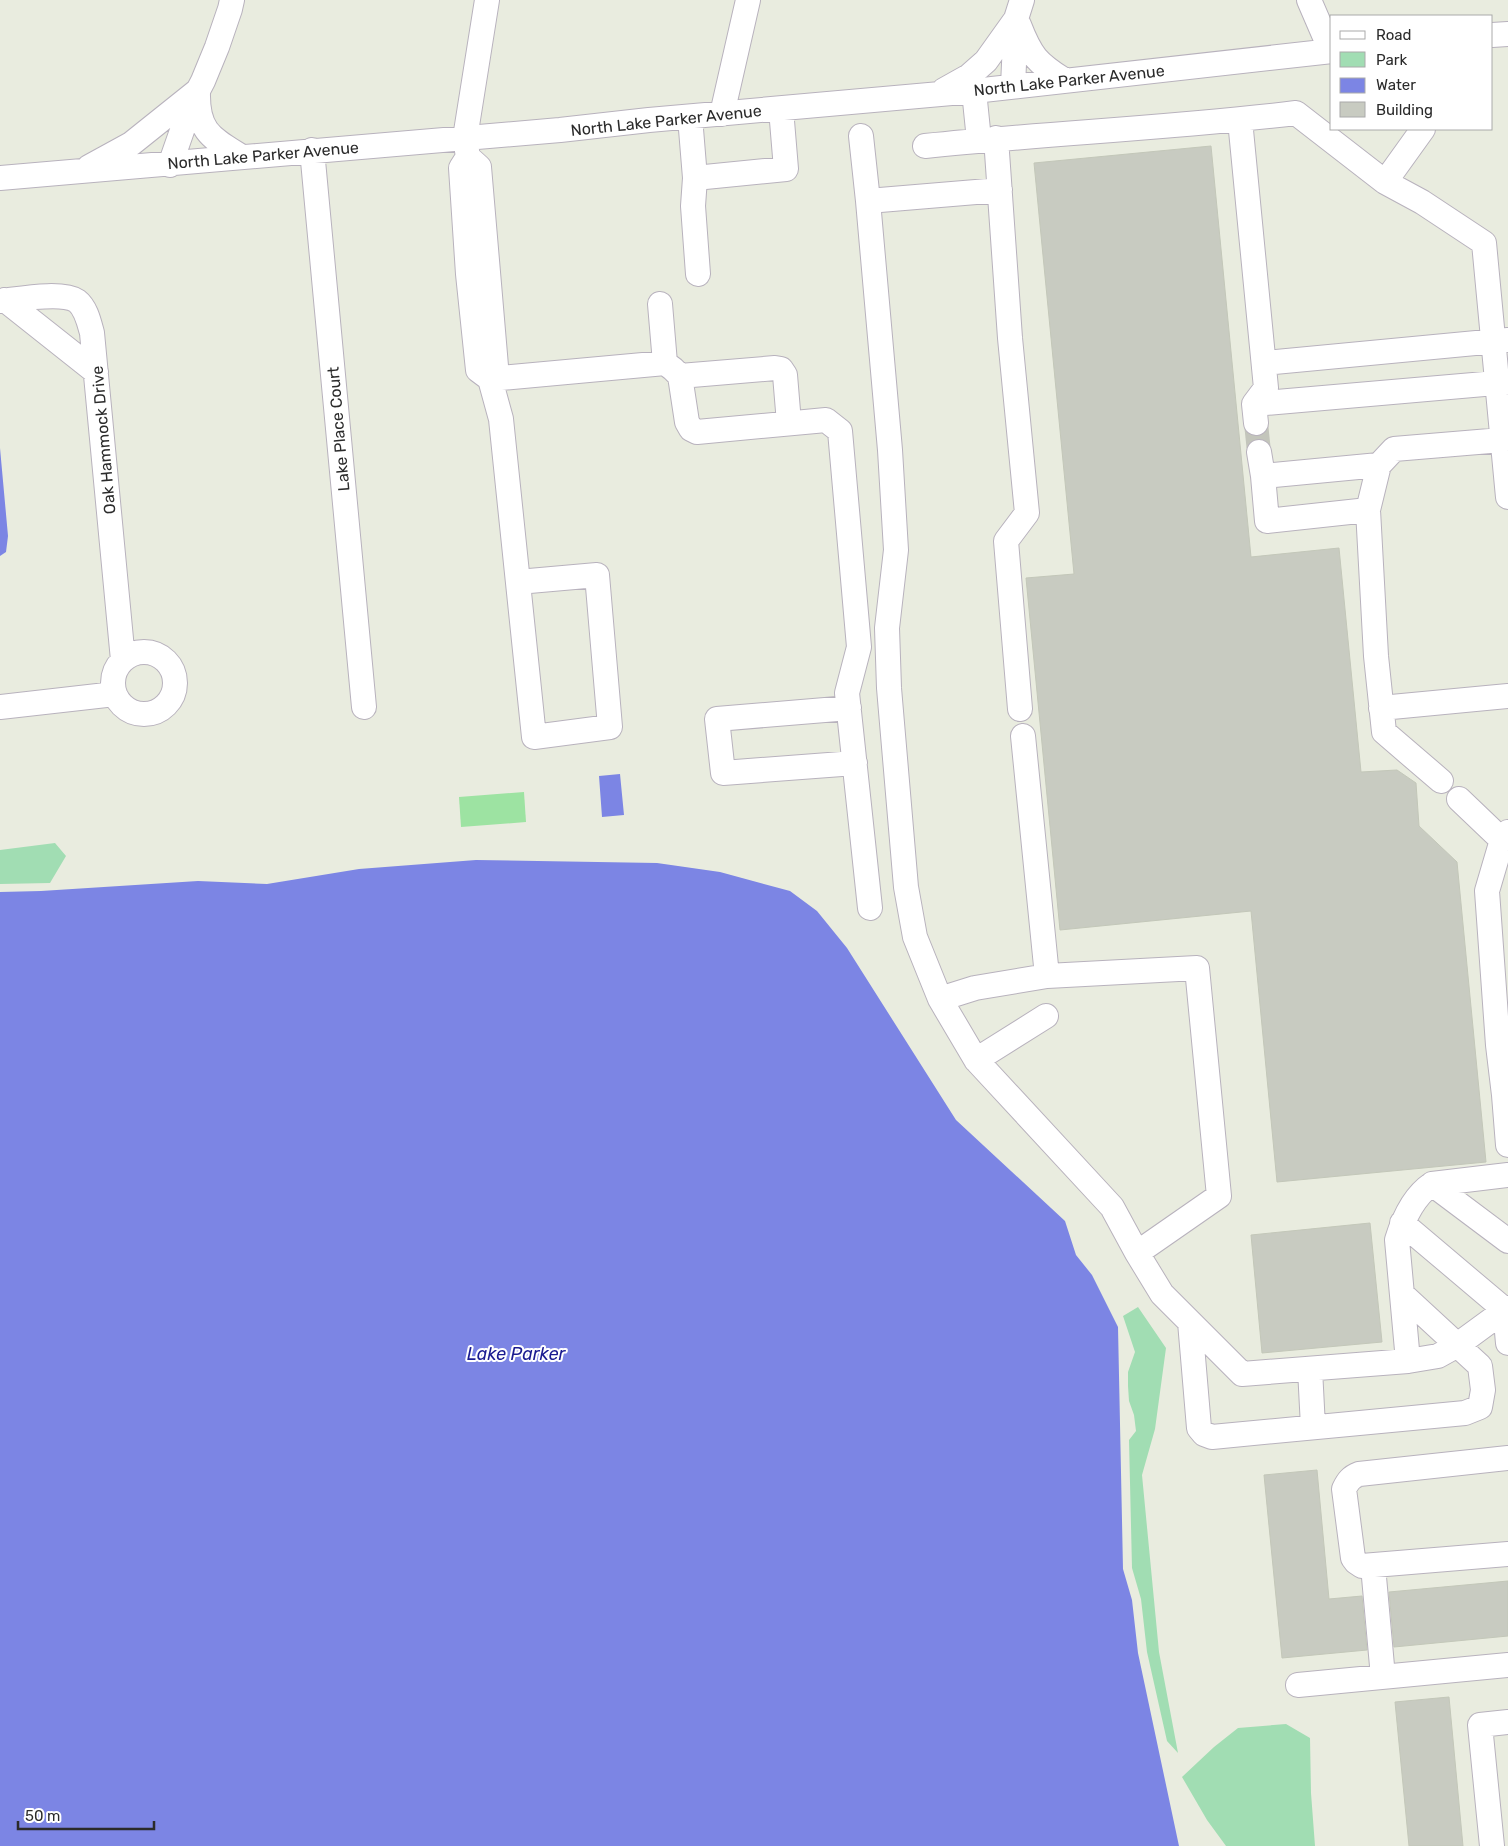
<svg xmlns="http://www.w3.org/2000/svg" width="1508" height="1846" viewBox="0 0 1508 1846" font-family="Rubik,sans-serif">
  <rect width="100%" height="100%" fill="#e9ecdf"/>
  <path fill="#a1ddb3" d="M55 843 66 856 50 883 0 884V850Z
    M1138 1307 1166 1348 1155 1429 1142 1475 1159 1652 1178 1753 1167 1741 1147 1652 1141 1599 1132 1568 1129 1440 1136 1431 1134 1415 1129 1401 1128 1386V1372L1135 1352 1123 1316Z
    M1286 1724 1310 1738 1311 1793 1315 1846H1226L1207 1820 1182 1777 1214 1747 1238 1728Z"/>
  <path fill="#9de3a2" d="M524 792 526 822 461 827 459 797Z"/>
  <path fill="#7c85e4" d="M0 448 8 536 6 552 0 556Z
    M620 774 624 815 602 817 599 776Z
    M476 860 657 863 720 872 790 891 817 911 847 948 956 1120 1065 1221 1076 1255 1092 1275 1118 1327 1123 1569 1132 1600 1138 1653 1179 1846H0V892L41 891 198 881 267 884 359 869Z"/>
  <path fill="#c8cbc1" stroke="#c3c7b9" d="M1211 146 1251 557 1339 548 1361 772 1397 770 1416 783 1419 826 1457 862 1486 1162 1277 1182 1251 911 1060 930 1026 578 1074 574 1034 163Z
    M1370 1223 1382 1342 1262 1353 1251 1235Z
    M1317 1470 1329 1599 1362 1596 1367 1650 1282 1658 1264 1475Z
    M1508 1581V1636L1394 1647 1389 1592Z
    M1449 1697 1463 1846H1409L1395 1702Z"/>
  <g fill="none" stroke-linecap="round" stroke-linejoin="round">
    <path stroke="#c3c5bb" stroke-width="24" stroke-dasharray="24 12" stroke-linecap="butt" d="M1256 423 1259 452"/>
    <g stroke="#b8b2bd" stroke-width="26">
      <path id="minor" d="M1309 0 1331 51
        M1019 25C1031 56 1037 63 1064 80
        M1492 35 1508 34
        M1013 86 1016 19 1022 0
        M944 90 969 76 986 61 1016 19
        M974 91 979 140
        M198 92C197 132 212 138 242 157
        M722 114 748 0
        M690 117 695 178 786 169 781 109
        M1240 120 1266 388 1254 404 1256 423
        M861 136 868 201
        M996 138 1010 338 1027 513 1006 541 1020 709
        M925 146C1049 133 1173 128 1296 113L1385 182 1422 202 1484 243 1508 497
        M312 150 364 707
        M468 157 461 168 468 274 478 370 490 379 496 366 479 167 468 157 465 138 487 0
        M170 165 192 102 203 81 217 47 230 9 232 0
        M89 167 131 144 196 92
        M0 178 560 130 649 120 974 91 1332 51
        M695 178 693 206 698 274
        M1385 182 1423 129
        M1000 190 868 201 890 450 896 550 887 628 889 688 906 887 915 937 940 999 976 1060 1112 1207 1137 1253 1162 1294 1242 1374 1408 1361 1438 1356 1456 1346 1508 1308
        M5 300 96 372
        M0 301C19 299 62 291 77 301 86 308 89 322 92 333L123 660
        M660 304 665 363
        M1264 363 1508 340
        M680 376 775 368 781 369 785 375 789 423
        M1254 404 1508 382
        M1259 452 1263 476
        M1368 510 1267 521 1263 476 1379 465
        M518 582 597 575 610 727 534 737 501 419 490 379 665 363 673 369 680 376 687 422 691 429 697 432 826 420 840 431 859 647 847 693 870 908
        M113 683a31 31 0 1 1 62 0a31 31 0 1 1-62 0Z
        M0 707 115 694
        M849 708 717 719 723 773 855 763
        M1381 708 1508 696
        M1441 781 1384 732 1376 656 1368 510 1379 465 1394 449 1502 440
        M1459 799 1502 840
        M1047 976 1197 968 1219 1196 1137 1253
        M940 999 975 988 1047 976 1023 736
        M976 1060 1046 1016
        M1508 1094 1504 1095 1508 1145
        M1504 1095 1498 1045 1487 891 1502 840 1508 832
        M1432 1184 1508 1241
        M1402 1223 1505 1310 1508 1343
        M1190 1322 1199 1428 1204 1434 1212 1437 1465 1413 1480 1407 1483 1390 1480 1366 1402 1294
        M1408 1361 1397 1240C1403 1220 1414 1196 1432 1184L1508 1175
        M1310 1369 1313 1427
        M1508 1458 1359 1474C1351 1477 1348 1481 1344 1489L1353 1558 1356 1562 1362 1566 1508 1554
        M1373 1566 1383 1677
        M1298 1685 1508 1665
        M1492 1846 1480 1725 1508 1722"/>
    </g>
    <use href="#minor" stroke="#fff" stroke-width="24"/>
  </g>
  <g text-anchor="middle" stroke-width="4" stroke-linejoin="round" paint-order="stroke">
    <g font-size="16" fill="#2b2b2b" stroke="#fff">
      <text transform="translate(1069 80) rotate(-6)" y="6">North Lake Parker Avenue</text>
      <text transform="translate(666 120) rotate(-6)" y="6">North Lake Parker Avenue</text>
      <text transform="translate(263 155) rotate(-5)" y="6">North Lake Parker Avenue</text>
      <text transform="translate(338 429) rotate(-95)" y="6">Lake Place Court</text>
      <text transform="translate(103 440) rotate(-95)" y="6">Oak Hammock Drive</text>
    </g>
    <g font-size="18" font-style="italic" fill="#1a1b91" stroke="#fff">
      <text x="516" y="1360">Lake Parker</text>
    </g>
  </g>
  <rect x="1330" y="15" width="162" height="115" fill="#ffffff" stroke="#aaaaaa"/>
  <rect x="1340" y="31" width="25" height="8" fill="#ffffff" stroke="#aaaaaa"/>
  <text x="1376" y="40" font-size="15" fill="#2b2b2b">Road</text>
  <rect x="1340" y="52" width="25" height="15" fill="#a1ddb3" stroke="#aaaaaa"/>
  <text x="1376" y="65" font-size="15" fill="#2b2b2b">Park</text>
  <rect x="1340" y="78" width="25" height="15" fill="#7c85e4" stroke="#aaaaaa"/>
  <text x="1376" y="90" font-size="15" fill="#2b2b2b">Water</text>
  <rect x="1340" y="102" width="25" height="15" fill="#c8cbc1" stroke="#aaaaaa"/>
  <text x="1376" y="115" font-size="15" fill="#2b2b2b">Building</text>
  <path d="M18 1821v8h136v-8" fill="none" stroke="#2b2b2b" stroke-width="2.5"/>
  <text x="25" y="1821" font-size="15" fill="#2b2b2b" stroke="#ffffff" stroke-width="4" paint-order="stroke">50 m</text>
</svg>
